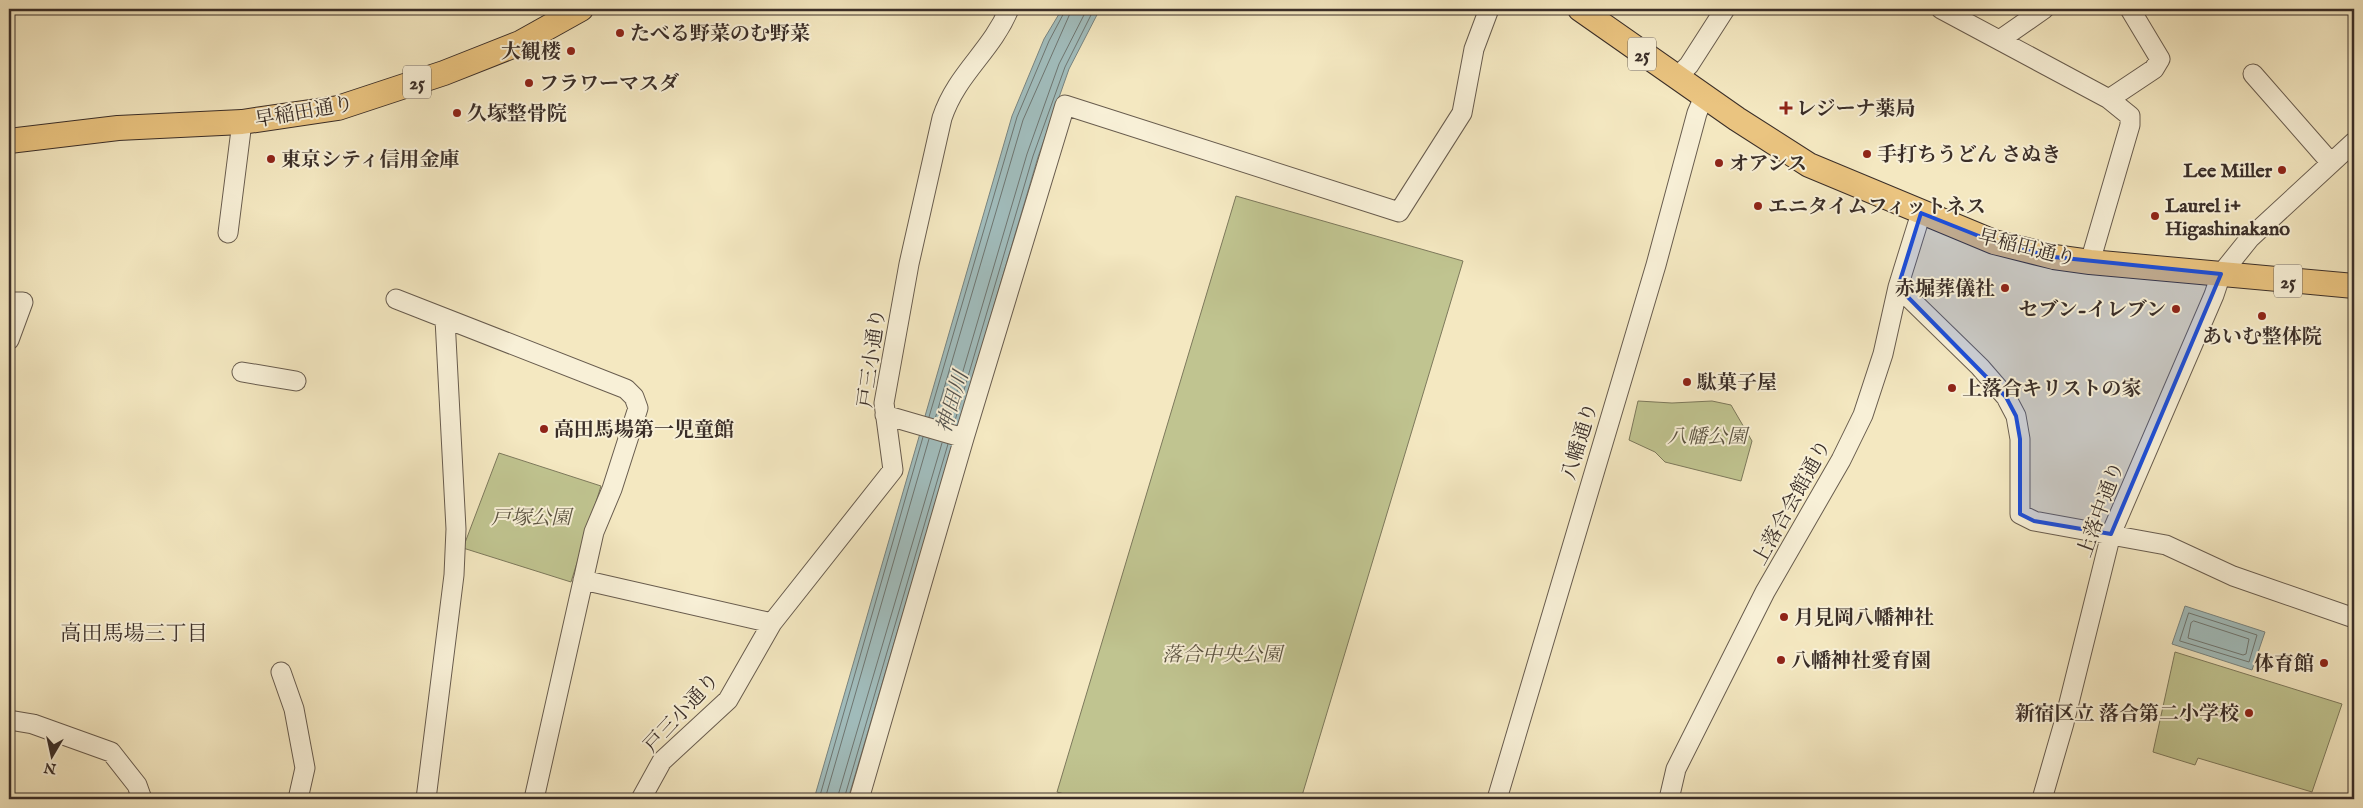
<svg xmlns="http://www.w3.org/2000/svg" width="2363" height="808" viewBox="0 0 2363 808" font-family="'IM FELL English','Noto Serif JP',serif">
  <rect width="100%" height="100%" fill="#f4e8c1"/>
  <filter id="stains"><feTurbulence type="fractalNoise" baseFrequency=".004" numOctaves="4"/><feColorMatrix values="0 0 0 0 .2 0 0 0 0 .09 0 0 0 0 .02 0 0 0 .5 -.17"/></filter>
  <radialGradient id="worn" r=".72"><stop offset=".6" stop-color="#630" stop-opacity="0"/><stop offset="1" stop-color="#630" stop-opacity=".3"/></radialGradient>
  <path fill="#c0c490" stroke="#7d795c" d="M1236 196 1463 261 1301 799H1082L1057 792Z
    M1638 401 1672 403 1712 401 1731 405 1752 441 1741 481 1665 462 1655 452 1629 440Z
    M499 453 601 486 571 582 463 548Z
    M2175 652 2342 704 2312 792 2198 758 2195 765 2153 752Z"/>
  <path fill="#a1bdbd" stroke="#788481" d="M1062 9H1100L1069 69 1038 157 848 799H814L1012 116 1044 39Z
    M2185 606 2265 632 2252 670 2172 644Z"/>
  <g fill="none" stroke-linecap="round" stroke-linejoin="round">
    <path stroke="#6e7672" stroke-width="1" d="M929 417 1017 117 1049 41 1066 9
      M935 419 1023 120 1072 9
      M948 422 1027 154 1059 64 1087 9
      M954 424 1033 156 1065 67 1094 9
      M2189 613 2257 635 2249 662 2180 641Z
      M2194 621 2249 639 2246 654 2243 655 2188 638 2191 623Z
      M819 799 923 437
      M825 799 929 439
      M837 799 942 443
      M844 799 948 444"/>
    <g stroke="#685c4e" stroke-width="21">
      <path id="minor" d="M1941 9 2109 99 2130 116V125L2090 262
        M2001 39 2044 9
        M2253 74 2331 163
        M1677 77 1689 65 1725 9
        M2109 99 2154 69 2160 59 2130 9
        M228 233 242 122
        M1898 287 1980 367 2006 397 2016 416 2020 439V514L2034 521 2166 545 2233 576 2354 618
        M396 299 626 389 634 397 638 408 612 489 594 532 534 799
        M9 302H23L9 340
        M242 372 296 381
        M885 415 964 438
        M583 580 772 623
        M281 672 294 709 305 768 298 799
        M9 720 33 724 111 752 137 785 142 799
        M426 799 454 575 456 529 445 319
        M641 799 662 761 728 700 772 623 893 470 884 403 909 264 942 118C957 73 991 52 1009 9
        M859 799 964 438 1065 105 1399 212 1462 113 1474 49 1489 9
        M1497 799 1656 265 1697 113 1704 97
        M1669 799 1676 769 1765 592 1841 460 1863 415 1883 354 1898 287 1921 213
        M2042 799 2064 723 2111 534 2214 295 2221 274 2250 238 2354 142"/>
    </g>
    <g stroke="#3a2e28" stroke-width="26">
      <path id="major" d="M1580 9 1737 119 1809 165 1994 242 2054 257 2090 262 2354 286
        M9 141 118 128 242 122 338 108 444 73 520 43 581 9"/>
    </g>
    <use href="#minor" stroke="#f8f0d7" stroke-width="19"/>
    <use href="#major" stroke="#eac480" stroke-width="24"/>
  </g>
  <path fill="#1d4ed8" fill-opacity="0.2" stroke="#1d4ed8" stroke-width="4" stroke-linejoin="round" d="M1921 213 1994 242 2054 257 2221 274 2111 534 2034 521 2020 514V439L2016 416 2006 397 1898 287Z"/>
  <g fill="#8f2418" stroke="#f8f0d7" stroke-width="2">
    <circle cx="620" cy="33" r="5"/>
    <circle cx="571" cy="51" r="5"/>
    <circle cx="529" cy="83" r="5"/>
    <path d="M1783.5 100.5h5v5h5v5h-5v5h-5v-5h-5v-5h5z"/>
    <circle cx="457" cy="113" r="5"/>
    <circle cx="1867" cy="154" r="5"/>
    <circle cx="271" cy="159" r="5"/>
    <circle cx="1719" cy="163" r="5"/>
    <circle cx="2282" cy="170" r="5"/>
    <circle cx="1758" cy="206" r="5"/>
    <circle cx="2155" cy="216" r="5"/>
    <circle cx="2005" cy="288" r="5"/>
    <circle cx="2176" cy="309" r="5"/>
    <circle cx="2262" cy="316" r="5"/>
    <circle cx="1687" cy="382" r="5"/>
    <circle cx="1952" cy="388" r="5"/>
    <circle cx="544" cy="429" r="5"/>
    <circle cx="1784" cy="617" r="5"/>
    <circle cx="1781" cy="660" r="5"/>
    <circle cx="2324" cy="663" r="5"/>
    <circle cx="2249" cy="713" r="5"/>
  </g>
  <g text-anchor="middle" stroke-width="4" stroke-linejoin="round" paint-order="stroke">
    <g fill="#f8f0d7" stroke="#73685c" stroke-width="1">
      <rect x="1628" y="37.5" width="28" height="33" rx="4"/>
      <rect x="403" y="65.5" width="28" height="33" rx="4"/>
      <rect x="2274" y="264.5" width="28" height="33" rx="4"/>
    </g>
    <g font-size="19" font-weight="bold" fill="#3a2e28">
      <text x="1642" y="61">25</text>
      <text x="417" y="89">25</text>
      <text x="2288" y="288">25</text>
    </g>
    <g font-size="20" font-weight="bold" fill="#3a2e28" stroke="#f8f0d7" text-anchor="start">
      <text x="630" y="40">たべる野菜のむ野菜</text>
      <text x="561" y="58" text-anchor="end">大観楼</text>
      <text x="539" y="90">フラワーマスダ</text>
      <text x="1796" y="115">レジーナ薬局</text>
      <text x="467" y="120">久塚整骨院</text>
      <text x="1877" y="161">手打ちうどん さぬき</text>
      <text x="281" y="166">東京シティ信用金庫</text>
      <text x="1729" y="170">オアシス</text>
      <text x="2272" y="177" text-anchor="end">Lee Miller</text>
      <text x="2165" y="212">Laurel i+<tspan x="2165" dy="23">Higashinakano</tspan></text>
      <text x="1768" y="213">エニタイムフィットネス</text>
      <text x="1995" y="295" text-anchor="end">赤堀葬儀社</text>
      <text x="2166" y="316" text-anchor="end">セブン-イレブン</text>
      <text x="2262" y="343" text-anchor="middle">あいむ整体院</text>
      <text x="1697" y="389">駄菓子屋</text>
      <text x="1962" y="395">上落合キリストの家</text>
      <text x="554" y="436">高田馬場第一児童館</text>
      <text x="1794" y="624">月見岡八幡神社</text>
      <text x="1791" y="667">八幡神社愛育園</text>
      <text x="2314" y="670" text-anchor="end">体育館</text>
      <text x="2239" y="720" text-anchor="end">新宿区立 落合第二小学校</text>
    </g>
    <g font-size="20" fill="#3a2e28" stroke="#f8f0d7">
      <text transform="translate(304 111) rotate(-10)" y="7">早稲田通り</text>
      <text transform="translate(2027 247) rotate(14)" y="7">早稲田通り</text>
      <text transform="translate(871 358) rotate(-82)" y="7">戸三小通り</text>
      <text transform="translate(1579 441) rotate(-73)" y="7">八幡通り</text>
      <text transform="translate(1791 502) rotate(-61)" y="7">上落合会館通り</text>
      <text transform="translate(2100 509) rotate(-70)" y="7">上落中通り</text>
      <text transform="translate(681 712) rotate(-47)" y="7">戸三小通り</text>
    </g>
    <g font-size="20" font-style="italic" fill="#5c5442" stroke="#f8f0d7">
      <text x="1707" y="443">八幡公園</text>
      <text x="531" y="524">戸塚公園</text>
      <text x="1222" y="661">落合中央公園</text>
    </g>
    <g font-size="21" font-style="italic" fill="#54524d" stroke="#f8f0d7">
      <text transform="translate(952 402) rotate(-73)" y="7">神田川</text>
    </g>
    <g font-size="21" fill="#3a2e28" stroke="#f8f0d7">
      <text x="134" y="640">高田馬場三丁目</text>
    </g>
  </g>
  <rect width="2363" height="808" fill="none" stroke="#f4e8c1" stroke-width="30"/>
  <rect x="10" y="10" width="2343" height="788" fill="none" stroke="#3a2e28" stroke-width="2.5"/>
  <rect x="15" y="15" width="2333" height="778" fill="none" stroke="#3a2e28"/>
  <g transform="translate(52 756) rotate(189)" stroke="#f8f0d7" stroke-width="4" paint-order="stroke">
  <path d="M0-4L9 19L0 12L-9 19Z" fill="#3a2e28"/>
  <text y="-8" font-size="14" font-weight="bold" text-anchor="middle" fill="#3a2e28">N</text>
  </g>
  <rect width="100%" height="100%" filter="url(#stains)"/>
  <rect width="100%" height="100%" fill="url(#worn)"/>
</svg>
